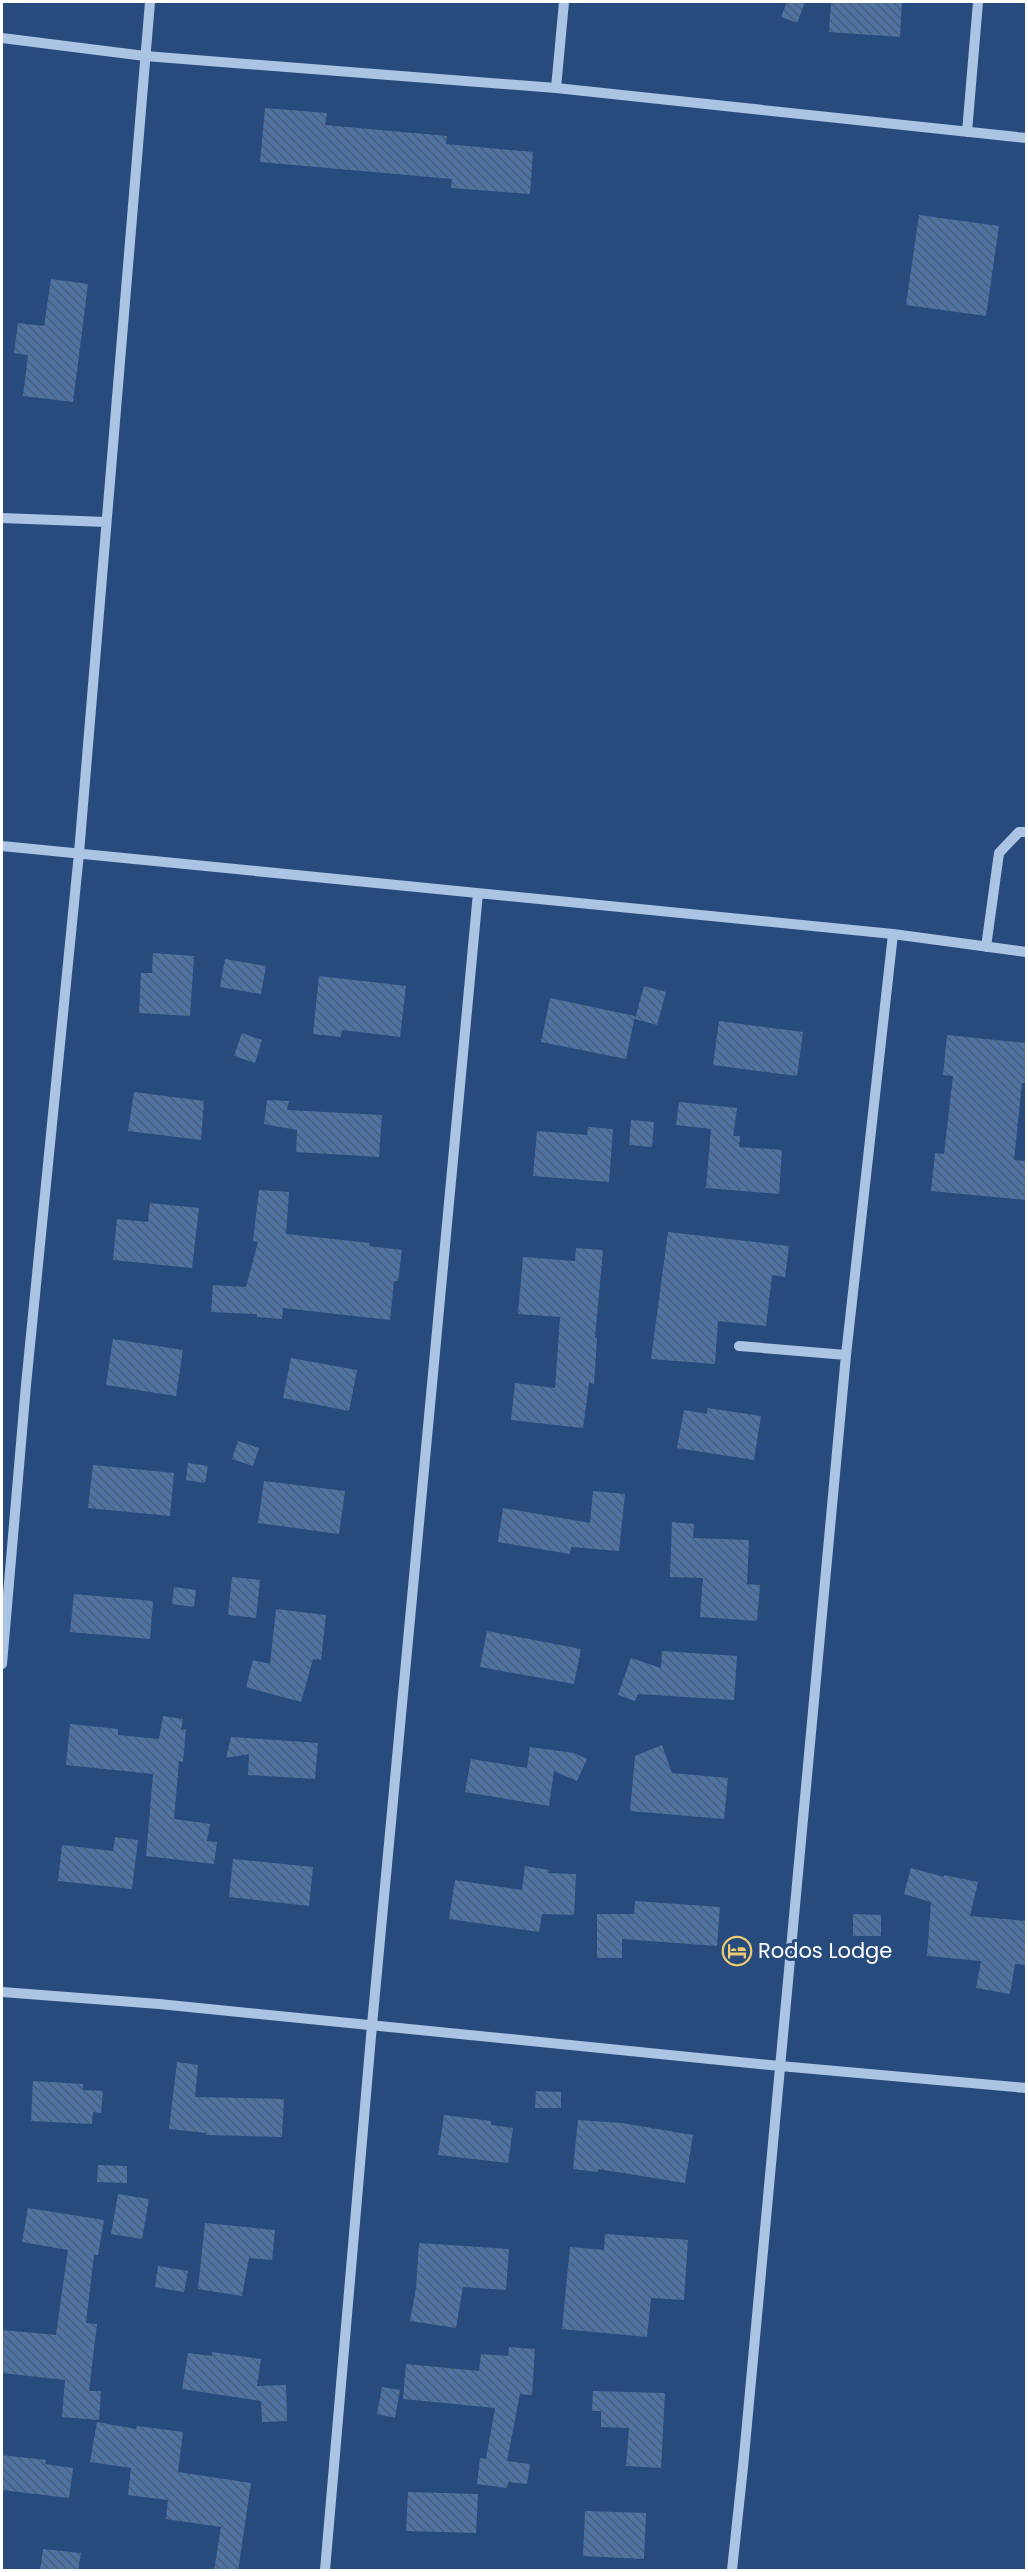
<svg xmlns="http://www.w3.org/2000/svg" width="1028" height="2572" viewBox="0 0 1028 2572" font-family="Poppins,sans-serif">
  <defs>
    <pattern id="building-back-hatch" width="6" height="6" patternUnits="userSpaceOnUse" patternTransform="scale(1.5)"><rect width="6" height="6" fill="#4f74a4"/><path d="M-1 5l2 2M0 0l6 6M5-1l2 2" fill="none" stroke="#4d5e74"/></pattern>
  </defs>
  <rect width="100%" height="100%" fill="#274b7c"/>
  <path fill="url(#building-back-hatch)" d="M787 2H805L797 23 781 17Z
    M831 2H902L900 37 829 32Z
    M265 108 327 113 325 125 447 136 446 144 533 152 530 194 451 188 452 179 260 162Z
    M919 215 999 226 986 316 906 305Z
    M51 279 88 284 73 402 23 396 28 355 14 353 18 323 44 326Z
    M153 953 194 956 190 1016 139 1013 141 973H152Z
    M225 959 266 966 261 994 220 987Z
    M319 976 406 986 400 1037 342 1030 341 1037 313 1034Z
    M644 986 666 992 657 1025 635 1019Z
    M550 998 635 1016 626 1059 541 1042Z
    M719 1021 803 1032 797 1076 713 1065Z
    M242 1033 262 1040 255 1063 234 1056Z
    M947 1035 1026 1043V1083H1022L1014 1160 1026 1161V1200L931 1191 935 1153 944 1154 953 1076 943 1075Z
    M134 1092 204 1101 201 1140 128 1131Z
    M267 1100 289 1101 287 1110 382 1115 379 1157 296 1152 297 1130 264 1124Z
    M679 1102 737 1108 733 1136H740L739 1147 782 1150 779 1194 706 1188 711 1129 676 1125Z
    M631 1120 654 1122 652 1147 629 1145Z
    M588 1127 613 1129 609 1182 533 1176 537 1131 587 1135Z
    M259 1190 289 1192 286 1234 370 1243 369 1246 402 1250 398 1281H394L390 1320 283 1308 282 1319 257 1317V1314L211 1312 213 1285 246 1287 258 1242 253 1241Z
    M150 1203 199 1208 192 1268 113 1260 117 1219 148 1222Z
    M668 1232 789 1246 785 1277 772 1275 766 1326 718 1321 715 1364 651 1359Z
    M576 1248 603 1250 595 1338H597L594 1384 589 1383 583 1428 511 1420 515 1383 555 1388 560 1317 518 1314 523 1257 575 1261Z
    M113 1339 183 1350 176 1396 106 1385Z
    M291 1358 357 1370 349 1411 283 1398Z
    M707 1408 761 1416 754 1460 677 1448 684 1410 707 1414Z
    M238 1441 259 1448 253 1466 232 1459Z
    M188 1463 208 1466 205 1483 186 1480Z
    M93 1465 174 1473 170 1516 88 1508Z
    M264 1481 345 1491 339 1534 258 1523Z
    M593 1491 625 1494 619 1551 571 1547 570 1554 498 1542 503 1508 590 1523Z
    M672 1522 694 1524 693 1538 749 1540 747 1584 760 1585 757 1621 700 1617 703 1578 670 1577Z
    M232 1577 260 1580 256 1618 228 1615Z
    M174 1587 196 1590 194 1607 172 1604Z
    M74 1594 153 1601 150 1639 70 1632Z
    M276 1609 326 1615 321 1660 313 1659 301 1702 246 1687 253 1660 270 1664Z
    M487 1631 581 1649 574 1684 480 1667Z
    M662 1651 737 1656 734 1700 638 1694 635 1701 618 1695 631 1658 661 1668Z
    M163 1716 183 1719 181 1730 186 1729 183 1762 179 1761 174 1819 210 1824 207 1841 217 1842 214 1864 146 1856 153 1774 66 1765 70 1724 118 1729V1735L159 1739Z
    M231 1737 318 1743 315 1779 248 1775 249 1754 226 1758Z
    M662 1745 672 1773 728 1778 724 1819 630 1811 635 1756Z
    M530 1747 574 1753 587 1759 577 1781 554 1771 549 1806 465 1792 471 1759 527 1768Z
    M115 1837 138 1840 132 1889 58 1881 62 1845 113 1851Z
    M233 1859 313 1867 309 1906 229 1897Z
    M525 1866 549 1870 548 1873 576 1874 574 1915 542 1914 539 1932 449 1919 455 1880 522 1890Z
    M911 1868 944 1877V1875L978 1882 970 1916 1026 1921V1965L1015 1964 1010 1994 976 1988 981 1961 927 1956 931 1902 904 1894Z
    M635 1901 720 1907 717 1946 622 1939V1958H597V1914H634Z
    M853 1914 881 1915V1936H853Z
    M177 2062 198 2065 195 2097 284 2099 282 2137 206 2135V2133L169 2129Z
    M33 2081 83 2084V2090L103 2091 101 2113 93 2112 92 2124 31 2121Z
    M536 2091 561 2092V2108H535Z
    M444 2115 491 2121V2125L513 2128 508 2163 438 2155Z
    M578 2120 622 2123 693 2135 685 2183 598 2169V2172L573 2169Z
    M98 2165 127 2166V2183L97 2182Z
    M118 2194 149 2199 142 2239 111 2234Z
    M28 2208 104 2220 98 2255H94L86 2323 97 2324 89 2391H101L99 2420 62 2417 65 2380 2 2373V2330L56 2335 58 2320 68 2250 22 2242Z
    M205 2223 275 2230 272 2260 249 2258 242 2296 198 2289Z
    M605 2234 688 2240 684 2300 651 2298 647 2337 562 2329 570 2247 604 2250Z
    M419 2243 509 2249 506 2290 463 2287 456 2328 410 2321 416 2288Z
    M158 2266 188 2271 184 2292 155 2287Z
    M509 2347 535 2349 532 2395 520 2394 507 2461 530 2464 527 2484 508 2482 507 2488 477 2484 480 2458 486 2459 495 2408 403 2399 406 2364 479 2371 481 2354 508 2356Z
    M212 2352 261 2359 257 2386 286 2385 287 2421 262 2422 261 2401 182 2389 188 2353 212 2356Z
    M382 2387 400 2390 395 2418 377 2414Z
    M593 2391 665 2393 661 2468 626 2466 629 2428 601 2427V2411H592Z
    M97 2422 136 2429 137 2426 183 2432 178 2472 251 2483 238 2571H214L221 2527 166 2519 168 2500 128 2495 131 2468 90 2462Z
    M2 2455 46 2460 45 2464 73 2468 69 2498 2 2490Z
    M408 2492 478 2494 476 2533 406 2531Z
    M585 2511 646 2513 644 2559 583 2556Z
    M43 2549 81 2553 78 2571H40Z"/>
  <g fill="none" stroke-linecap="round" stroke-linejoin="round">
    <path stroke="#abc4e4" stroke-width="10" d="M2 38 145 56 556 88 1026 138
      M556 88 564 2
      M967 132 978 2
      M2 518 106 522
      M2 846 893 934 1026 952
      M986 947 999 853 1019 832H1026
      M739 1346 846 1355
      M2 1664 26 1385 79 853 150 2
      M2 1992 159 2004 780 2066 1026 2088
      M325 2570 372 2025 478 893
      M732 2570 743 2467 846 1355 893 934"/>
  </g>
  <defs>
    <g id="hotel-ring" transform="scale(1.5)"><circle r="9.5" fill="#274b7c" stroke="#ecca71" stroke-width="1.5"/><path d="M-6-4.5h1.5V1H6V5H4.5V3h-9V5H-6ZM-4 0a1.8 1.8 0 1 1 3.6 0ZM.5 0V-2.5h3Q6-2.5 6 0Z" fill="#ecca71"/></g>
  </defs>
  <g fill-rule="evenodd">
    <use href="#hotel-ring" x="737" y="1951"/>
  </g>
  <g text-anchor="middle" stroke-width="6" stroke-linejoin="round" paint-order="stroke">
    <g font-size="21" fill="#fff" stroke="#274b7c" text-anchor="start">
      <text x="758" y="1958">Rodos Lodge</text>
    </g>
  </g>
  <rect width="1028" height="2572" fill="none" stroke="#ffffff" stroke-width="6"/>
</svg>
